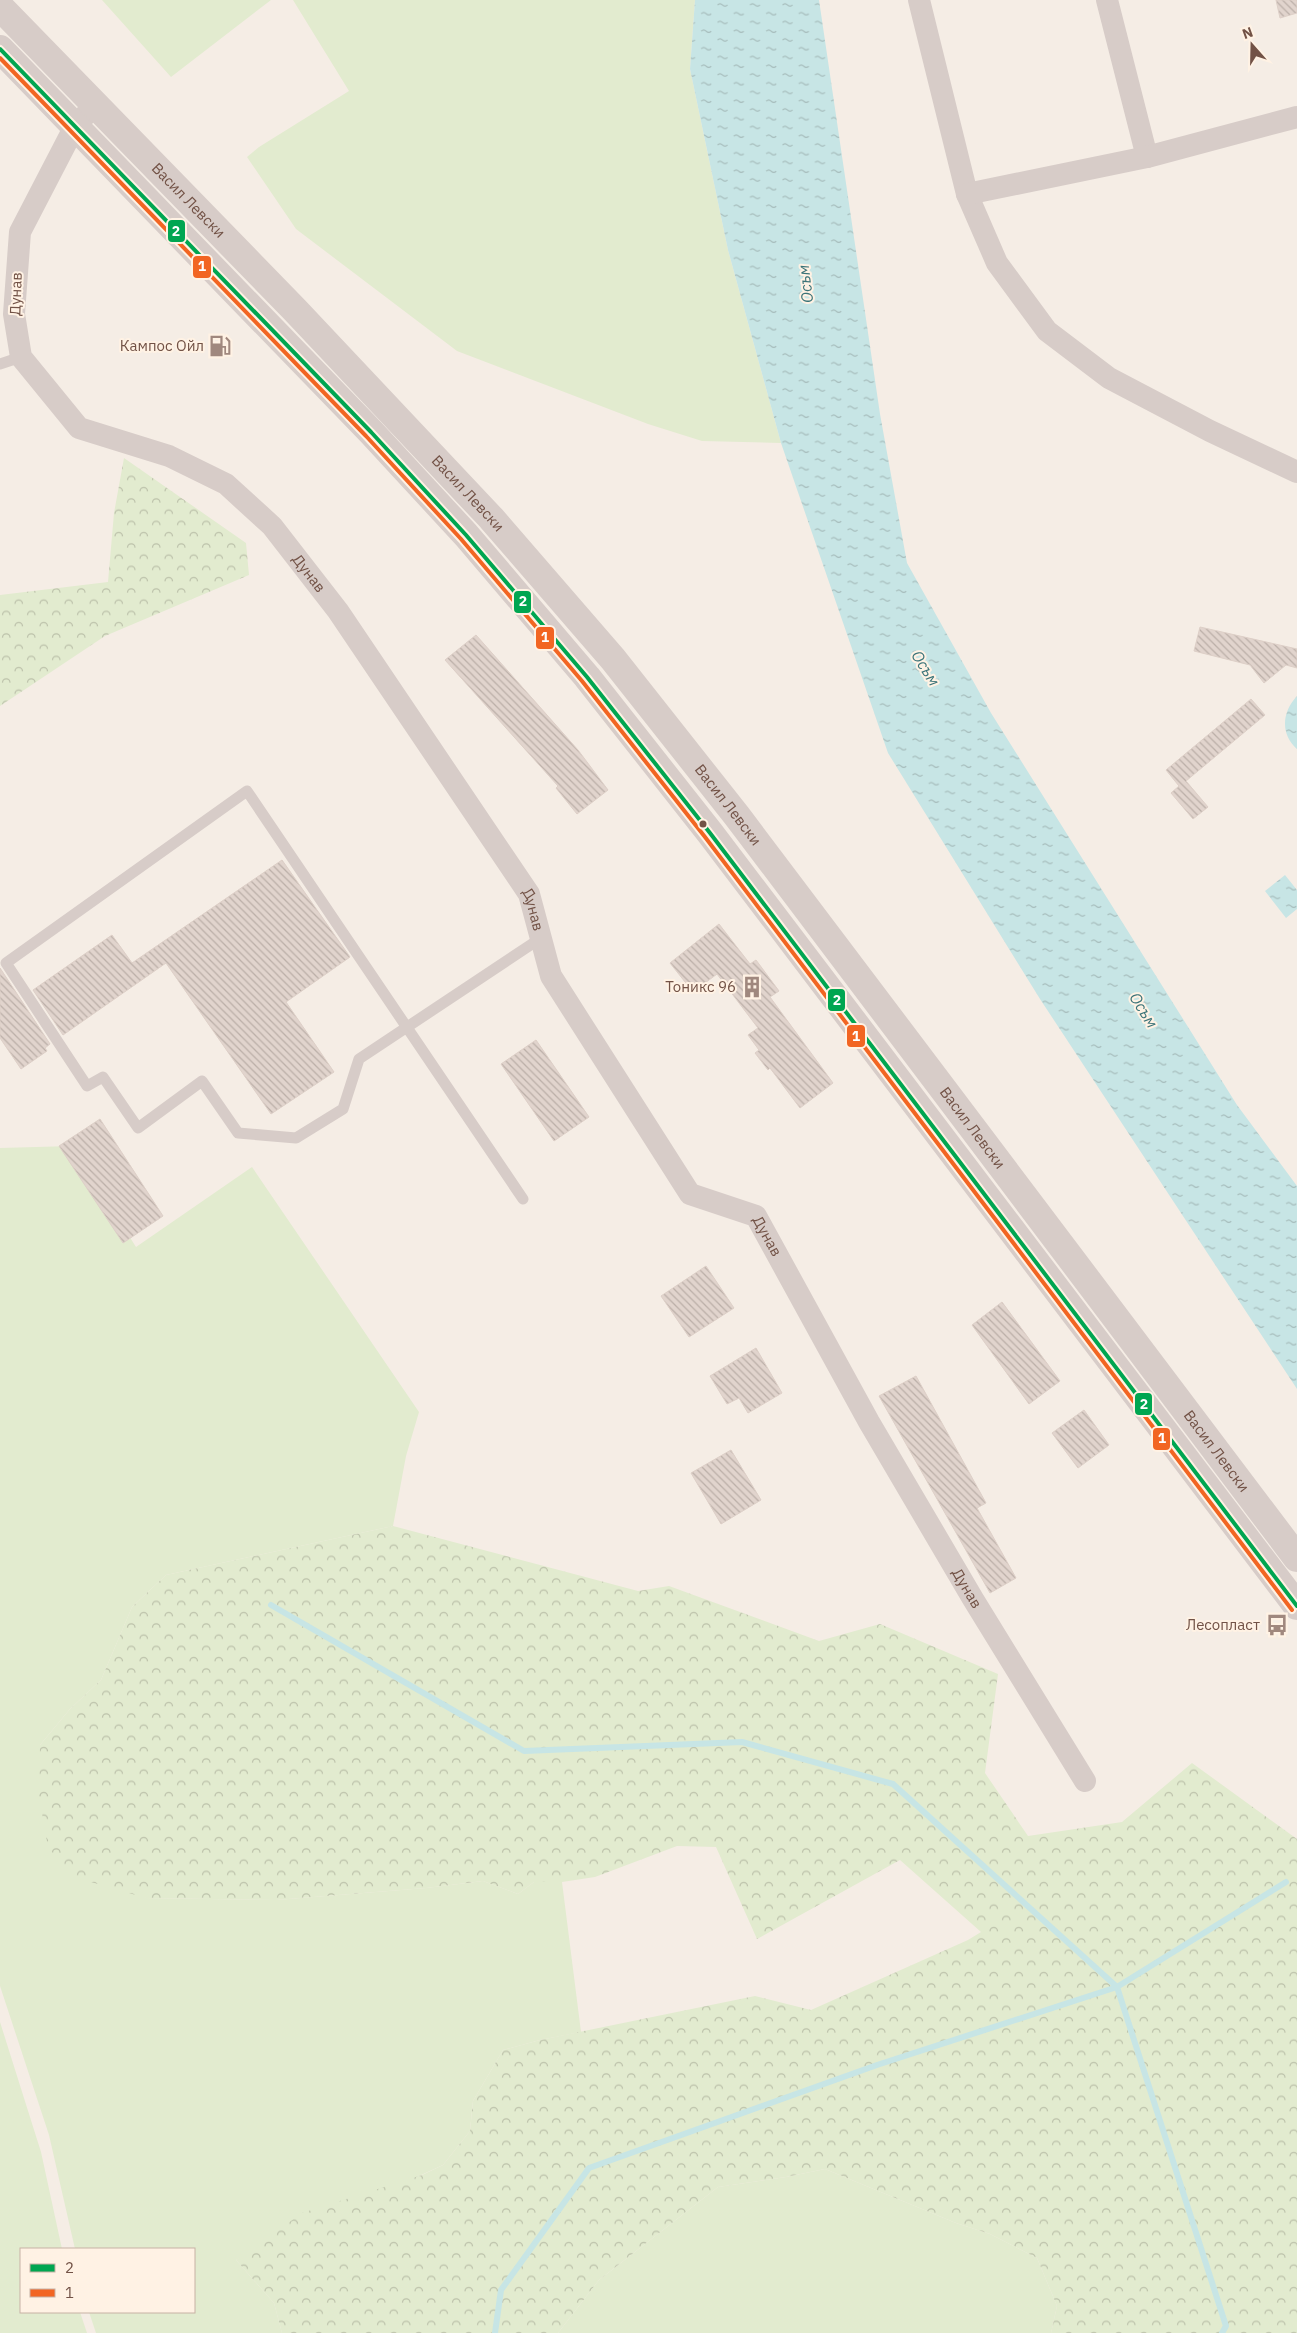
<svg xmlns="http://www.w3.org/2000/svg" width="1297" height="2333" viewBox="0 0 1297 2333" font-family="'IBM Plex Sans',sans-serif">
  <defs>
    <pattern id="forest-crowns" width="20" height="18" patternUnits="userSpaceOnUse" patternTransform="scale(1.25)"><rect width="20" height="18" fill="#e2ebcf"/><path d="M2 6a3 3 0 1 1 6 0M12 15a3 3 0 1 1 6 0" fill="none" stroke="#bcc1aa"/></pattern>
    <pattern id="water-ripples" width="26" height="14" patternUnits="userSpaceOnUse" patternTransform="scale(1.25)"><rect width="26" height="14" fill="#c7e5e5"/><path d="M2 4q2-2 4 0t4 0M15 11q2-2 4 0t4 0" fill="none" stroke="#a6bcbb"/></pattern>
    <pattern id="building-back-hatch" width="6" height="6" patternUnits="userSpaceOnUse" patternTransform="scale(1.25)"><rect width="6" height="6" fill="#e1d4cd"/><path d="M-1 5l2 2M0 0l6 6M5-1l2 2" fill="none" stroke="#bbafa8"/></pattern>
  </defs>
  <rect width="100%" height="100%" fill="#f5ede5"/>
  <path fill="#e2ebcf" d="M102 0H271L171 77Z
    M293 0H695L690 69 728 250 781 443 702 441 648 424 457 351 296 229 247 157 259 147 349 91Z
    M72 1146 136 1247 252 1167 419 1412 406 1456 393 1526 166 1575 132 1607 101 1680 70 1709 40 1745 146 1898 276 1900 426 1888 483 1881 518 1894 534 1882H562L581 2032 540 2040 503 2050 473 2101 470 2131 443 2165 236 2260 274 2303 282 2333H96L89 2312H194V2249H75L49 2135 0 1986V1148Z
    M0 2022 41 2152 62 2249H21V2312H80L87 2333H0Z
    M825 2169 956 2223 990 2234 1037 2258 1057 2306 1051 2333H558L599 2280 718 2187 786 2177Z"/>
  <path fill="url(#forest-crowns)" d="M124 458 246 543 249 575 105 636 0 706V595L108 582 114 513Z
    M393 1526 638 1591 669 1586 819 1641 880 1624 998 1674 985 1773 1028 1836 1122 1822 1192 1763 1297 1839V2333H1051L1057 2306 1037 2258 990 2234 956 2223 825 2169 786 2177 718 2187 599 2280 558 2333H282L274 2303 236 2260 302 2213 422 2175 443 2165 470 2131 473 2101 503 2050 540 2040 755 1996 811 2010 968 1940 981 1932 900 1860 757 1939 716 1847 677 1846 595 1877 562 1882H534L518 1894 483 1881 426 1888 276 1900 146 1898 77 1878 48 1848 39 1796 40 1745 70 1709 101 1680 132 1607 166 1575Z"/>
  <path fill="url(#water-ripples)" d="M695 0H819L880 414 907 563 991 713 1237 1105 1297 1186V1389L1040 999 888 753 781 443 728 250 690 69Z
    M1297 696V749C1280 734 1282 712 1297 696Z
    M1285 875 1297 890V909L1286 918 1265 891Z"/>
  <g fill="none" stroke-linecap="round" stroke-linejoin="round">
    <path stroke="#c7e5e5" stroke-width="6" d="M271 1605 524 1751 742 1742 893 1784 1117 1987 877 2065 589 2168 501 2290 495 2333
      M1222 2333 1226 2326 1117 1987 1286 1882"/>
  </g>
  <path fill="url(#building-back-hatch)" stroke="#ddcfc7" d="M1276 0H1297V13L1280 18Z
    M1200 627 1297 649V668L1286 665 1264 683 1250 665 1194 651Z
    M476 635 578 750 608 790 577 814 556 788 558 786 445 660Z
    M1251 699 1265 715 1186 781 1208 807 1193 819 1171 793 1179 786 1166 770Z
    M282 860 350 957 286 1002 334 1072 271 1114 166 963 63 1035 33 990 112 935 132 963Z
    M719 924 750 964 756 960 779 991 770 997 833 1083 800 1108 770 1068 768 1070 755 1053 759 1050 748 1035 758 1028 717 974 693 992 670 963Z
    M0 968 50 1044 45 1048 47 1051 21 1069 0 1038Z
    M536 1040 589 1117 554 1141 501 1064Z
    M100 1119 163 1216 123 1243 59 1146Z
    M706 1266 734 1308 689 1337 661 1296Z
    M1002 1302 1060 1381 1029 1404 972 1325Z
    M756 1348 782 1393 748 1413 739 1398 727 1404 710 1376Z
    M916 1376 986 1503 977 1508 1016 1578 990 1593 879 1396Z
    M1084 1410 1109 1445 1078 1468 1052 1433Z
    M731 1450 761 1500 721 1524 691 1473Z"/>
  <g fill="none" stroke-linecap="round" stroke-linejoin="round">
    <path stroke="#d7ccc8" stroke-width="11" d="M0 364 21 357
      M523 1199 247 791 6 963 87 1086 103 1077 138 1128 202 1081 238 1133 296 1138 343 1109 359 1059 541 938"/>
    <g stroke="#d7ccc8" stroke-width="22">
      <path d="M919 0 967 194 997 263 1047 331 1109 378 1210 431 1297 472"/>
      <path d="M1107 0 1147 157"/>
      <path id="s1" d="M95 105 75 126 20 232 14 314 21 357 79 428 169 456 226 484 272 526 338 611 529 894 551 976 690 1194 756 1216 869 1422 973 1599 1085 1781"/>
      <path d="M967 194 1147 157 1297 117"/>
    </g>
    <g stroke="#d7ccc8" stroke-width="28">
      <path id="s2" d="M0 7 295 310 491 518 613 659 737 816 1297 1558"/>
      <path d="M0 49 371 432 466 535 587 677 710 833 1297 1606"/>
    </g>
    <g stroke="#fff2e4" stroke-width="8">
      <path id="bus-1" d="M0 49 371 432 466 535 587 677 710 833 1297 1606"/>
    </g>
    <g stroke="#fff2e4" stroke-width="8">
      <path id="bus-2" d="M0 58 366 436 461 539 582 681 705 837 1292 1610"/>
    </g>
    <use href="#bus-1" stroke="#00a651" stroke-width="4"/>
    <use href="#bus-2" stroke="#f26522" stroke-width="4"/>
  </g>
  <defs>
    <g id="fuel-bare" transform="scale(1.725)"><path d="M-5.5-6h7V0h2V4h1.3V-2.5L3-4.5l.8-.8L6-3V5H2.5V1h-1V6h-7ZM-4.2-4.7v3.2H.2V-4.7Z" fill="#a0887e" stroke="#fff2e4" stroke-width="2.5" paint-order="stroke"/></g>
    <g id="building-bare" transform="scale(1.725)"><path d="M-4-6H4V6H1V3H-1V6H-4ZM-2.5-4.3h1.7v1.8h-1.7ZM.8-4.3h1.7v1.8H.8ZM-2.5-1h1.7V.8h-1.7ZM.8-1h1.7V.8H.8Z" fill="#a0887e" stroke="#fff2e4" stroke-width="2.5" paint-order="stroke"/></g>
    <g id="bus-bare" transform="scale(1.725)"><path d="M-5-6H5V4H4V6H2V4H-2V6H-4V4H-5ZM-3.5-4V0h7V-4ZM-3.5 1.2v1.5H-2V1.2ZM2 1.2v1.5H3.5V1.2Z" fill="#a0887e" stroke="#fff2e4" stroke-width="2.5" paint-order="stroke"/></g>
  </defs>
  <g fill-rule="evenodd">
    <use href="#fuel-bare" x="220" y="346"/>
    <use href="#building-bare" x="752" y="987"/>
    <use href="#bus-bare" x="1277" y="1625"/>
  </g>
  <circle fill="#725246" stroke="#fff2e4" stroke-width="2" cx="703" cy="824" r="4.5"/>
  <g text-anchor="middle" stroke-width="4" stroke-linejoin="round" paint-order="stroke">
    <g font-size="15" fill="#725246" stroke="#fff2e4">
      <text dy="5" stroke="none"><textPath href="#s2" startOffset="270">Васил Левски</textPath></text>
      <text transform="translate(16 294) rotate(-88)" y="5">Дунав</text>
      <text dy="5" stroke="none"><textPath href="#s2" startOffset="675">Васил Левски</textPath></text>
      <text dy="5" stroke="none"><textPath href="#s1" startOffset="646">Дунав</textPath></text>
      <text dy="5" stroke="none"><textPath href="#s2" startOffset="1081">Васил Левски</textPath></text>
      <text dy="5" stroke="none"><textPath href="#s1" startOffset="1051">Дунав</textPath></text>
      <text dy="5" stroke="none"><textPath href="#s2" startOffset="1486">Васил Левски</textPath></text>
      <text dy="5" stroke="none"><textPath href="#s1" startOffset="1471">Дунав</textPath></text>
      <text dy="5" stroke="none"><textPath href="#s2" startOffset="1891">Васил Левски</textPath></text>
      <text dy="5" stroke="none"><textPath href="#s1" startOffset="1876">Дунав</textPath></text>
    </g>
    <g font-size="15" fill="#725246" stroke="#fff2e4" text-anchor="end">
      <text x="204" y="351">Кампос Ойл</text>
      <text x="736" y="992">Тоникс 96</text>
      <text x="1260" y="1630">Лесопласт</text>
    </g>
    <g font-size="16" font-style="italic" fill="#3a7378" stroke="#fff2e4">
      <text transform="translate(805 284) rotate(-97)" y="6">Осъм</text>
      <text transform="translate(926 668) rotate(58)" y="6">Осъм</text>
      <text transform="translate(1144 1010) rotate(58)" y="6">Осъм</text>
    </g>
  </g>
  <g stroke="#fff2e4" stroke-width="2">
    <rect x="167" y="219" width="19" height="24" rx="5" fill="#00a651"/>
    <rect x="192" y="255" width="20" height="24" rx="5" fill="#f26522"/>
    <rect x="513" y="590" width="19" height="24" rx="5" fill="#00a651"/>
    <rect x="535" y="626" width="20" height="24" rx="5" fill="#f26522"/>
    <rect x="827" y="988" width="19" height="24" rx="5" fill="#00a651"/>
    <rect x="846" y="1024" width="20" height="24" rx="5" fill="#f26522"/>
    <rect x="1134" y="1392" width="19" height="24" rx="5" fill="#00a651"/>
    <rect x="1152" y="1427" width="19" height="24" rx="5" fill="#f26522"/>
  </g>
  <g font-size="14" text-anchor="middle" font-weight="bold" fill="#fff">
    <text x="176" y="236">2</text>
    <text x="202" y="271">1</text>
    <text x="523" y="606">2</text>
    <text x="545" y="642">1</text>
    <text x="837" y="1005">2</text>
    <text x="856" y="1041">1</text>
    <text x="1144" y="1409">2</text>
    <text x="1162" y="1443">1</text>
  </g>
  <rect x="20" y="2248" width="175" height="65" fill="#fff2e4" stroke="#c7b2a5"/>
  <rect x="30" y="2264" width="25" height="8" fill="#00a651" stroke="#c7b2a5"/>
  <text x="65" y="2273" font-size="15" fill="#725246">2</text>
  <rect x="30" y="2289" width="25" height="8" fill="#f26522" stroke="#c7b2a5"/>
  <text x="65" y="2298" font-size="15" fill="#725246">1</text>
  <g transform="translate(1252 45) rotate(340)" stroke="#fff2e4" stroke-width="4" paint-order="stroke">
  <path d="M0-4L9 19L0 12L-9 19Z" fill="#725246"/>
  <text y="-8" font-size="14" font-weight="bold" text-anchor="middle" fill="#725246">N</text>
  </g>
</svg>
